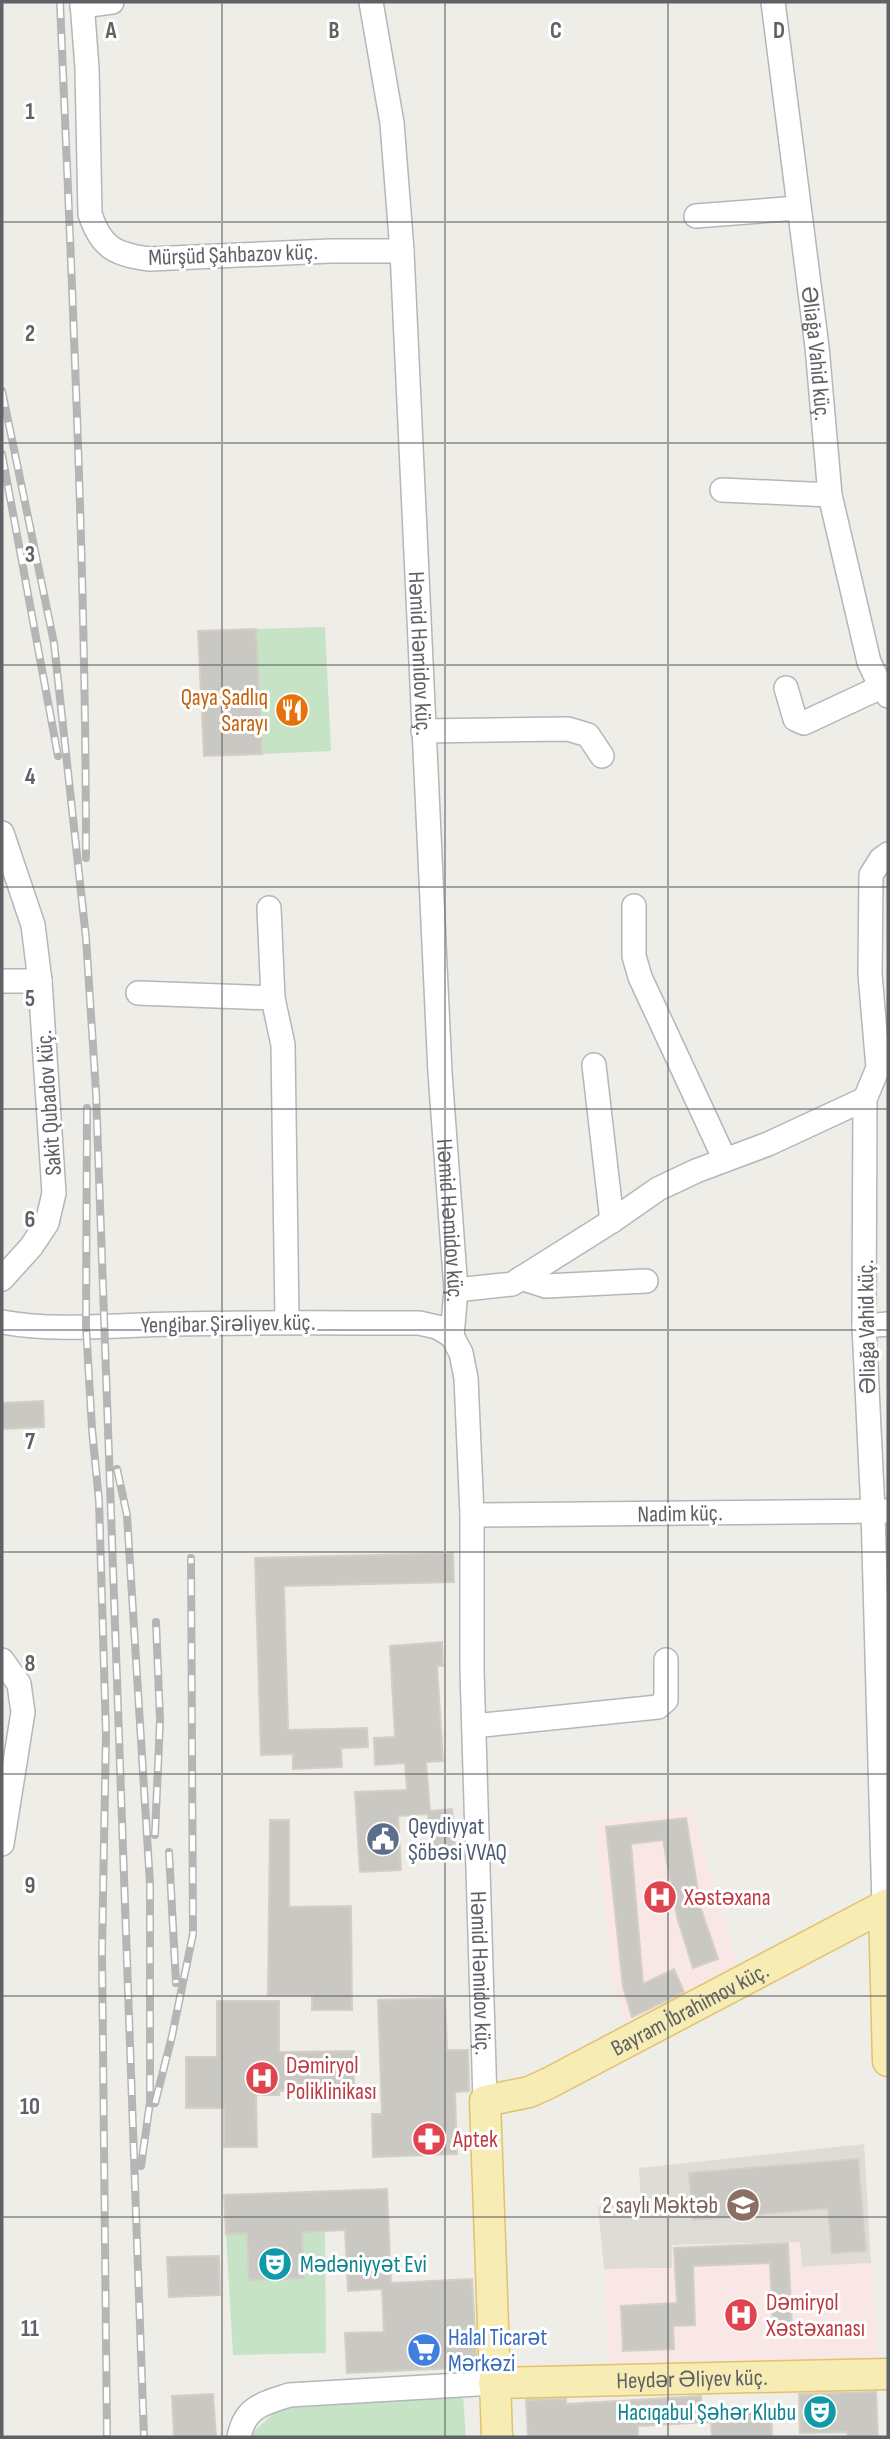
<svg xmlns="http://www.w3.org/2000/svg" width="890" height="2439" viewBox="0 0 890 2439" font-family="'Sofia Sans Condensed',sans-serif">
  <rect width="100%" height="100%" fill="#eeede7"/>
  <path fill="#dedcd5" d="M864 2144 871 2263 801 2267 799 2242 672 2245V2268L604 2269 598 2207 641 2202 639 2168Z"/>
  <path fill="#f9e7e5" d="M691 1807 739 1970 626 2025 613 1984 595 1823Z
    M800 2242 802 2267 871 2263 879 2362 609 2366 604 2269 672 2268V2245Z"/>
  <path fill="#c6e3c6" d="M325 627 331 751 262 754 256 629Z
    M325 2231 326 2353 233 2355 226 2234 247 2233 249 2280 304 2278 302 2232Z
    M463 2397 466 2437H253V2432L281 2407Z"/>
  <path fill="#cac8c3" stroke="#d3cfc5" stroke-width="2" d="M256 629 262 754 204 756 198 631Z
    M43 1401 44 1427 2 1429V1403Z
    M453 1553 454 1582 284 1586 288 1730 367 1728 368 1747 341 1748 342 1767 293 1769V1754L261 1755 255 1558Z
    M442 1642 443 1666H437L443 1761 426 1762 430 1811 452 1809 456 1859 431 1861 428 1814 398 1816 401 1870 360 1872 355 1792 407 1790 405 1763 375 1765 374 1738 395 1737 390 1646Z
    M686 1818 701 1909 718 1959 693 1968 677 1917 663 1840 631 1844 643 1984 674 1969 684 1992 632 2017 623 1987 606 1827Z
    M270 1820H289V1907L351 1906 352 2010H312V1995H268Z
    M445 1998 447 2050H468L469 2091 455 2092 457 2154 373 2157 372 2114H382L378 2000Z
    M217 2001H279V2052L354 2051V2090L279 2091V2095H256L257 2147H224V2108H186V2057H217Z
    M858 2159 866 2251 832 2253 828 2208 693 2220 689 2173Z
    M387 2189 391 2283 472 2279 477 2367 347 2373 345 2333 384 2332 382 2289 348 2291 345 2230 302 2232 304 2278 249 2280 247 2233 226 2234 224 2195Z
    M788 2243 792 2328 773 2329 770 2263 693 2266 695 2325 673 2326 674 2349 623 2351 621 2306 677 2303 674 2248Z
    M219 2256 220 2295 169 2297 167 2257Z
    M876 2392 878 2437H848L847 2432 800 2433 799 2394Z
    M213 2394 216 2437H174L172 2396Z
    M701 2396 702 2408 771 2406 772 2437H712L711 2422 638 2426V2437H528L526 2400 566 2399V2404Z"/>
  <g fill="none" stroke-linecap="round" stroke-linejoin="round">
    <g stroke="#b4b6ba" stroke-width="26">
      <g id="minor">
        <path d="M82 2 87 68 90 214C101 248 116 255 150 259L330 251H402"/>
        <path id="s1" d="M371 2 392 123 402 251 440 1073 456 1290 452 1336 461 1353 466 1378 472 1515V1670L485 2101"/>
        <path id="s2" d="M773 2 817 347 830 495 869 662 881 687 888 696"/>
        <path d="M82 6 112 2"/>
        <path d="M696 216 798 208"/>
        <path d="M722 490 830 495"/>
        <path d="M786 688 795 719 804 723 881 687"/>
        <path d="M423 731 568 729 588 735 602 756"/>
        <path d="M2 833 33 925 40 981 54 1193 47 1223 31 1247 2 1279"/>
        <path d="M634 906V956L640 977 725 1160"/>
        <path d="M269 908 273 998 283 1045 287 1321"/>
        <path d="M2 981H40"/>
        <path d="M138 993 273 998"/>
        <path d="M594 1065 612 1221"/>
        <path d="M521 1278 546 1286 646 1281"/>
        <path d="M456 1290 512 1284 612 1221 658 1189 696 1171 768 1144 865 1099"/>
        <path d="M2 1322C57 1332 117 1325 173 1324 255 1322 337 1323 419 1323L437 1327 452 1336"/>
        <path d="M864 1326 888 1324"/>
        <path d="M472 1515 888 1511"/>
        <path d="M2 1660 19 1684 23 1712 2 1844"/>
        <path d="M474 1726 658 1707 666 1700V1660"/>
        <path d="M884 1906 873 1511 864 1326 865 1099 878 1068 870 974 871 875 881 859 888 854"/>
        <path d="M239 2437C245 2407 262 2404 289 2395L494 2383"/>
      </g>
    </g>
    <g stroke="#e2c26c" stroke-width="33">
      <g id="major">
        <path d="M884 1906 888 2061"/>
        <path id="s3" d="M494 2383 888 2374"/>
        <path id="s4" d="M497 2437 485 2101 529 2092 549 2083 888 1904"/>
      </g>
    </g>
    <use href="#minor" stroke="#fff" stroke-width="23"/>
    <use href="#major" stroke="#f6ecb4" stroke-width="30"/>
    <g stroke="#b4b5b5" stroke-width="8">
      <path id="rail" d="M60 2C72 287 86 572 86 858
        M2 391 54 643 86 938 96 1092 144 2437
        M2 454 58 756
        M87 1108 86 1326 92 1429 99 1501 106 1734 102 1951 107 2437
        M117 1469 127 1515 150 1884V2102L141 2166
        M155 1835 160 1720 156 1622
        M169 1852 176 1983
        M155 2103 172 2036 193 1934 191 1558"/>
    </g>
    <use href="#rail" stroke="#fff" stroke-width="5" stroke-dasharray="16" stroke-linecap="butt"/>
  </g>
  <path fill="none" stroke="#5e6165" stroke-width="2" stroke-opacity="0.55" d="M222 2V2437M445 2V2437M668 2V2437M2 222H888M2 443H888M2 665H888M2 887H888M2 1109H888M2 1330H888M2 1552H888M2 1774H888M2 1996H888M2 2217H888"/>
  <defs>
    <g id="restaurant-disc" transform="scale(1.75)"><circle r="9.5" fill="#e8710a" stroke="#fff"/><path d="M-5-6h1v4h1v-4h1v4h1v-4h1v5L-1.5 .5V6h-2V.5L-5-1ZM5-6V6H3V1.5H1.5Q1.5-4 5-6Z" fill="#fff"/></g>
    <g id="civic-disc" transform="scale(1.75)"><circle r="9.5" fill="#5c6f8a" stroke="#fff"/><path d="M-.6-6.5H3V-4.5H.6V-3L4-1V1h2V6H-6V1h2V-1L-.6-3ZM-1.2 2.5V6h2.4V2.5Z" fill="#fff"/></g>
    <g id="hospital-disc" transform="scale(1.75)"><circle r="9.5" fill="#e0444e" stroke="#fff"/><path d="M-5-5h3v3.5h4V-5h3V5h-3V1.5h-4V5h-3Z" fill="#fff"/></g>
    <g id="pharmacy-disc" transform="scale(1.75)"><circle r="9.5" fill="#e0444e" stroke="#fff"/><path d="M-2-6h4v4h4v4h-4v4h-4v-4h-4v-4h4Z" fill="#fff"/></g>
    <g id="school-disc" transform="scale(1.75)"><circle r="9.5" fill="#8d6e63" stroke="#fff"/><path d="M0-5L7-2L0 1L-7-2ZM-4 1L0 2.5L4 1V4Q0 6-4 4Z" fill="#fff"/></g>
    <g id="theatre-disc" transform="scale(1.75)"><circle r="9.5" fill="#0f9aa8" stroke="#fff"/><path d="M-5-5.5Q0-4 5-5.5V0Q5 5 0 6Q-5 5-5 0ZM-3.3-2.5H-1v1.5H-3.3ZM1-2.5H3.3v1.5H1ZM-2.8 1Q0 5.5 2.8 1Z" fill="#fff"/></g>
    <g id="supermarket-disc" transform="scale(1.75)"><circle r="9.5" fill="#3f7fe0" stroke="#fff"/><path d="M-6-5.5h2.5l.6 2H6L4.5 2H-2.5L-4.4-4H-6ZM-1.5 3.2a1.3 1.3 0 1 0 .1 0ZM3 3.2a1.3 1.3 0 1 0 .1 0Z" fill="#fff"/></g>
  </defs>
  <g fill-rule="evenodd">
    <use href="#restaurant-disc" x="292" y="710"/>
    <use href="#civic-disc" x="383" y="1839"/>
    <use href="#hospital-disc" x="660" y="1897"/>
    <use href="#hospital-disc" x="262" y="2078"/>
    <use href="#pharmacy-disc" x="429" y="2139"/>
    <use href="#school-disc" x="743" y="2205"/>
    <use href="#theatre-disc" x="275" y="2264"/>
    <use href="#hospital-disc" x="741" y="2315"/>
    <use href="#supermarket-disc" x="424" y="2350"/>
    <use href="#theatre-disc" x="820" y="2412"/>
  </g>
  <g text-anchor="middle" stroke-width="6" stroke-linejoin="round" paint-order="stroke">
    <g font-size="23" fill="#5e6165" stroke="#fff">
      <text transform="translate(233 254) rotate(-2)" y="8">Mürşüd Şahbazov küç.</text>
      <text dy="8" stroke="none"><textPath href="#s2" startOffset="354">Əliağa Vahid küç.</textPath></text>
      <text dy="8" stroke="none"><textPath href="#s1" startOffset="654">Həmid Həmidov küç.</textPath></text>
      <text transform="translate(48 1103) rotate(-94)" y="8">Sakit Qubadov küç.</text>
      <text dy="8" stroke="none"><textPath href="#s1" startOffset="1222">Həmid Həmidov küç.</textPath></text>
      <text transform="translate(228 1323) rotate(-1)" y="8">Yengibar Şirəliyev küç.</text>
      <text transform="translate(866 1327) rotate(-91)" y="8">Əliağa Vahid küç.</text>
      <text transform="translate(680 1513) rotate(-1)" y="8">Nadim küç.</text>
      <text dy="8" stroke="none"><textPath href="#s1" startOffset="1978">Həmid Həmidov küç.</textPath></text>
      <text dy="8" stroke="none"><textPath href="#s4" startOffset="562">Bayram İbrahimov küç.</textPath></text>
      <text dy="8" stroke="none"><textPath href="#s3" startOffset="198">Heydər Əliyev küç.</textPath></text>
    </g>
    <g font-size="23" fill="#c56008" stroke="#fff" text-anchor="end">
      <text x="268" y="705">Qaya Şadlıq<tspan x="268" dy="26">Sarayı</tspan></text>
    </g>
    <g font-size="23" fill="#4e5e75" stroke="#fff" text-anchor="start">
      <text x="408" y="1834">Qeydiyyat<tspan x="408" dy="26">Şöbəsi VVAQ</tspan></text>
    </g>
    <g font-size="23" fill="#be3a42" stroke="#fff" text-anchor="start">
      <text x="684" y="1905">Xəstəxana</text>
      <text x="286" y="2073">Dəmiryol<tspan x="286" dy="26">Poliklinikası</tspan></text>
      <text x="453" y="2147">Aptek</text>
      <text x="766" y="2310">Dəmiryol<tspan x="766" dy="26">Xəstəxanası</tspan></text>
    </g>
    <g font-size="23" fill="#785e54" stroke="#fff" text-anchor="end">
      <text x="718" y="2213">2 saylı Məktəb</text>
    </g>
    <g font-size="23" fill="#0d838f" stroke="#fff" text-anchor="start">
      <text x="300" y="2272">Mədəniyyət Evi</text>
      <text x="796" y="2420" text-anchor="end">Hacıqabul Şəhər Klubu</text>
    </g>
    <g font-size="23" fill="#366cbe" stroke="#fff" text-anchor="start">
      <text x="448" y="2345">Halal Ticarət<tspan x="448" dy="26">Mərkəzi</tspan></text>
    </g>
  </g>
  <g font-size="23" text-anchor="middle" font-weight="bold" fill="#5e6165" stroke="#fff" stroke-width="6" stroke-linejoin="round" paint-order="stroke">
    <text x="111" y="38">A</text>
    <text x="334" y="38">B</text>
    <text x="556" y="38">C</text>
    <text x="779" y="38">D</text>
    <text x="30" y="119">1</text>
    <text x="30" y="341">2</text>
    <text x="30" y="562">3</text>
    <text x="30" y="784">4</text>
    <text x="30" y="1006">5</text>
    <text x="30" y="1227">6</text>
    <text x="30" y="1449">7</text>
    <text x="30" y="1671">8</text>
    <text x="30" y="1893">9</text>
    <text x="30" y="2114">10</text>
    <text x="30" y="2336">11</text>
  </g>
  <rect width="890" height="2439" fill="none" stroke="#5e6165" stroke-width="7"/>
</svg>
